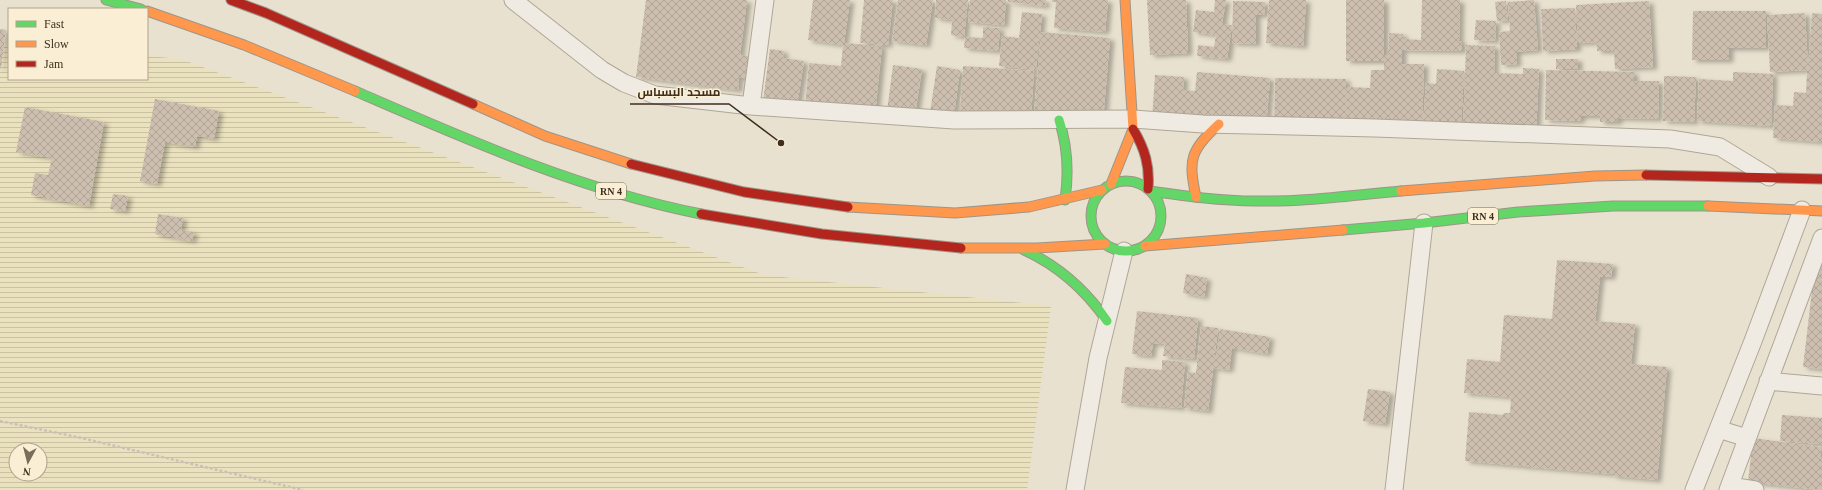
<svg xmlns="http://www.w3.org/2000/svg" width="1822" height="490" viewBox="0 0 1822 490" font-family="'Times New Roman',Cairo,serif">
  <defs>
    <pattern id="farmland-rules" width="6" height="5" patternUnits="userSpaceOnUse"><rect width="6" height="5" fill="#eae1be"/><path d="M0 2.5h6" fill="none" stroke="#cac1a3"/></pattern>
    <pattern id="building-cross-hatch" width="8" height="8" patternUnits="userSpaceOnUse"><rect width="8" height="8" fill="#cdbfaf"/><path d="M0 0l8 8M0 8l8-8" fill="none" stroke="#b1a496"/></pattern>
    <filter id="shadow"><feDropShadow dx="4.5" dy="2.5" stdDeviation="2" flood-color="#0004"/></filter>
  </defs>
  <rect width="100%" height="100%" fill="#e9e1cf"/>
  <path fill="url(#farmland-rules)" fill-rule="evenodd" d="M0 42 9 43V79H147V56L181 59 764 275 1051 306 1027 490H0ZM16 450H40V474H16Z"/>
  <path fill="url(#building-cross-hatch)" filter="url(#shadow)" d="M646 0H747L740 55 755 57 752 79 739 77 738 90 636 77Z
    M813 0H850L844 43 882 46 875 114 805 107 809 63 841 66 843 45 808 40Z
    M864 0H893L888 45 860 43Z
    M898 0H933L926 45 892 41Z
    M936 0H968L964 37 951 35 952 20 935 18Z
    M970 0H1006L1004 25 968 22Z
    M1008 0H1046L1045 6 1008 2Z
    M1052 0H1108L1105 32 1054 28 1056 2H1052Z
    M1147 0H1186L1188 53 1150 55Z
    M1215 0H1226L1222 24 1232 25 1227 59 1197 56 1198 45 1214 47 1216 35 1193 32 1196 10 1214 12Z
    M1269 0H1306L1303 46 1266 43Z
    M1346 0H1384V55H1388L1389 33 1403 34V39L1421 40 1422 0H1460L1459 41H1462V51L1402 50V64H1424L1422 129 1346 127 1347 87 1370 88 1371 70H1384V61H1346Z
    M1534 0 1538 50 1516 52 1517 64 1501 65 1499 32 1510 31 1508 2Z
    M1233 1 1265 2 1264 15H1256V44L1232 43Z
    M1506 1 1508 20 1497 21 1495 2Z
    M1649 1 1653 67 1615 69 1614 51H1597V42L1578 43 1576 5Z
    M1575 8 1577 49 1543 51 1541 9Z
    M1693 11H1766V48H1729V60H1692Z
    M1022 12 1042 14 1036 70 999 66 1002 36 1019 38Z
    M1805 13 1808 68 1812 13 1822 14V142L1773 138 1775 105 1793 106 1794 92 1806 93 1807 70 1770 72 1767 15Z
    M1476 20 1496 21 1495 41 1474 40Z
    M983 27 1000 28 998 51 964 48 965 37 983 38Z
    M0 29 6 30 1 69H0Z
    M1041 32 1110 38 1103 121 1034 114Z
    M1466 45 1495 46 1494 73 1523 74V68L1539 69 1536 134 1463 131Z
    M770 49 784 51 783 58 804 61 797 106 763 101Z
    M1556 59H1578V69H1556Z
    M893 65 922 69 915 115 887 111Z
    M937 66 960 70 954 115 930 112Z
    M963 66 1034 71 1031 116 960 111Z
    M1437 69 1464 71 1461 126 1423 124 1426 83 1436 84Z
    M1546 70 1634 72V81H1659L1658 119 1618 118V122H1600V116H1581L1580 121 1545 120Z
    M1197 72 1270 78 1266 128 1152 119 1155 75 1184 77 1183 90 1195 91Z
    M1733 72 1773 74 1771 126 1697 121 1699 79 1733 81Z
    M1664 76 1696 77 1694 122 1663 121Z
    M1275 78 1346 79 1345 126 1274 129Z
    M155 99 219 111 214 139 197 136 195 147 165 142 157 184 140 181Z
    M25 107 104 122 89 206 31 195 35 173 48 175 52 158 16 152Z
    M113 194 128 196 125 211 110 209Z
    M158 214 183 218 181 230 194 232 192 241 155 234Z
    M1816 256H1822V369L1803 367Z
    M1557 260 1613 264 1611 277H1600L1595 321 1635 324 1631 364 1667 367 1657 480 1613 476V474L1465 461 1469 412 1503 415 1504 413H1510L1511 397 1464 393 1467 359 1500 362 1504 315 1552 319Z
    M1186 274 1207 278 1204 297 1183 293Z
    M1137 311 1198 318 1194 359 1163 356 1165 344 1153 343 1151 356 1132 354Z
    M1201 326 1218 328 1208 411 1184 408 1188 372 1196 373Z
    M1220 329 1270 337 1267 354 1232 348 1229 370 1214 368Z
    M1162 360 1185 362 1181 408 1121 403 1125 367 1162 370Z
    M1368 389 1390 392 1385 424 1363 421Z
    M1782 415 1822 418V444L1780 441Z
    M1753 438 1821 447 1820 457H1822V490L1748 482Z"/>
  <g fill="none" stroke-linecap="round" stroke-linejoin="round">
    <g stroke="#aea697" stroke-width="19">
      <path id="street" d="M513 0 602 70 624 83 655 95 751 106 954 120 1133 119 1203 124 1375 128 1670 139 1720 147 1769 177
        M751 106 765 0
        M1768 381 1822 386
        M1718 429 1747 438
        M1730 486 1755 490
        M1075 490 1098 358 1124 251
        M1394 490 1424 223
        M1694 490 1753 341 1802 210
        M1728 490 1822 238"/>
    </g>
    <g stroke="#9e9588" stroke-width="11">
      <path id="fast" d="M106 0 141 9
        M355 91C468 140 580 190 701 214
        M1059 120C1068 147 1069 172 1065 200
        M1091 216a35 35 0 1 1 70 0a35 35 0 1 1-70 0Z
        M1150 191C1185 196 1220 201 1256 201 1304 202 1353 195 1401 191
        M1343 230 1424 223 1518 212 1613 206H1708
        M1024 250C1059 266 1085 289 1107 321"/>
    </g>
    <g stroke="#9e9588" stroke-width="11">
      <path id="slow" d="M147 11 244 45 355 91
        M473 104 545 136 631 164
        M1111 184 1133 129 1125 0
        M1401 191 1595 176 1646 175
        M1196 197C1188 159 1190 151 1219 124
        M1708 206 1822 211
        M848 207 955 213 1029 207 1102 190
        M1145 246 1343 230
        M961 248H1037L1105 244"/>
    </g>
    <g stroke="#9e9588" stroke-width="11">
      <path id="jam" d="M231 0 266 13 473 104
        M1133 129C1145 149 1150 166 1148 189
        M631 164 744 192 848 207
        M1646 175 1822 179
        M701 214 822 234 961 248"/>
    </g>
    <path stroke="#c9c2b8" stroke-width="2.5" stroke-dasharray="3 2" stroke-linecap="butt" d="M0 421 77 437 303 490"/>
    <use href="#street" stroke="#f0ebe2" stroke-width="17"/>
    <use href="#fast" stroke="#63d668" stroke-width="9"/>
    <use href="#slow" stroke="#ff974d" stroke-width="9"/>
    <use href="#jam" stroke="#b3261e" stroke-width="9"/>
  </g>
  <g text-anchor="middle" stroke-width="3" stroke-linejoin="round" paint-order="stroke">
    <g fill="#faefd5" stroke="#776854" stroke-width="1">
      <rect x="596" y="183" width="30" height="16" rx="3"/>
      <rect x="1468" y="208" width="30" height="16" rx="3"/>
    </g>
    <g font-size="10" font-weight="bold" fill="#3f2e1d">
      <text x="611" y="195">RN 4</text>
      <text x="1483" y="220">RN 4</text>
    </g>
  </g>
  <path fill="none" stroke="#3f2e1d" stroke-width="1.5" d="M781 143L729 104H630"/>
  <circle fill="#3f2e1d" stroke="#faefd5" stroke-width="1.5" cx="781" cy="143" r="4"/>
  <g font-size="12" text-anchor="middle" font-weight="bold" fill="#3f2e1d" stroke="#faefd5" stroke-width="3" stroke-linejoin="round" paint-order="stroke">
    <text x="679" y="96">مسجد البسباس</text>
  </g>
  <rect x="8" y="8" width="140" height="72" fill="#faefd5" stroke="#afa28b"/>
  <rect x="16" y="21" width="20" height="6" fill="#63d668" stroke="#afa28b"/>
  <text x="44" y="28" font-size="12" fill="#3f2e1d">Fast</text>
  <rect x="16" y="41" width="20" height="6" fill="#ff974d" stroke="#afa28b"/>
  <text x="44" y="48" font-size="12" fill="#3f2e1d">Slow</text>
  <rect x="16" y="61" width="20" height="6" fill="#b3261e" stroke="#afa28b"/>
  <text x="44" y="68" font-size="12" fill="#3f2e1d">Jam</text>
  <g transform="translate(28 462) rotate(187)"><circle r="19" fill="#faefd5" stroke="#afa28b"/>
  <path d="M0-3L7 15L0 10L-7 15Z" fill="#7a6d5b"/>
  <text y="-6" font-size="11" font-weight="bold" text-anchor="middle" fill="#3f2e1d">N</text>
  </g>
</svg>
